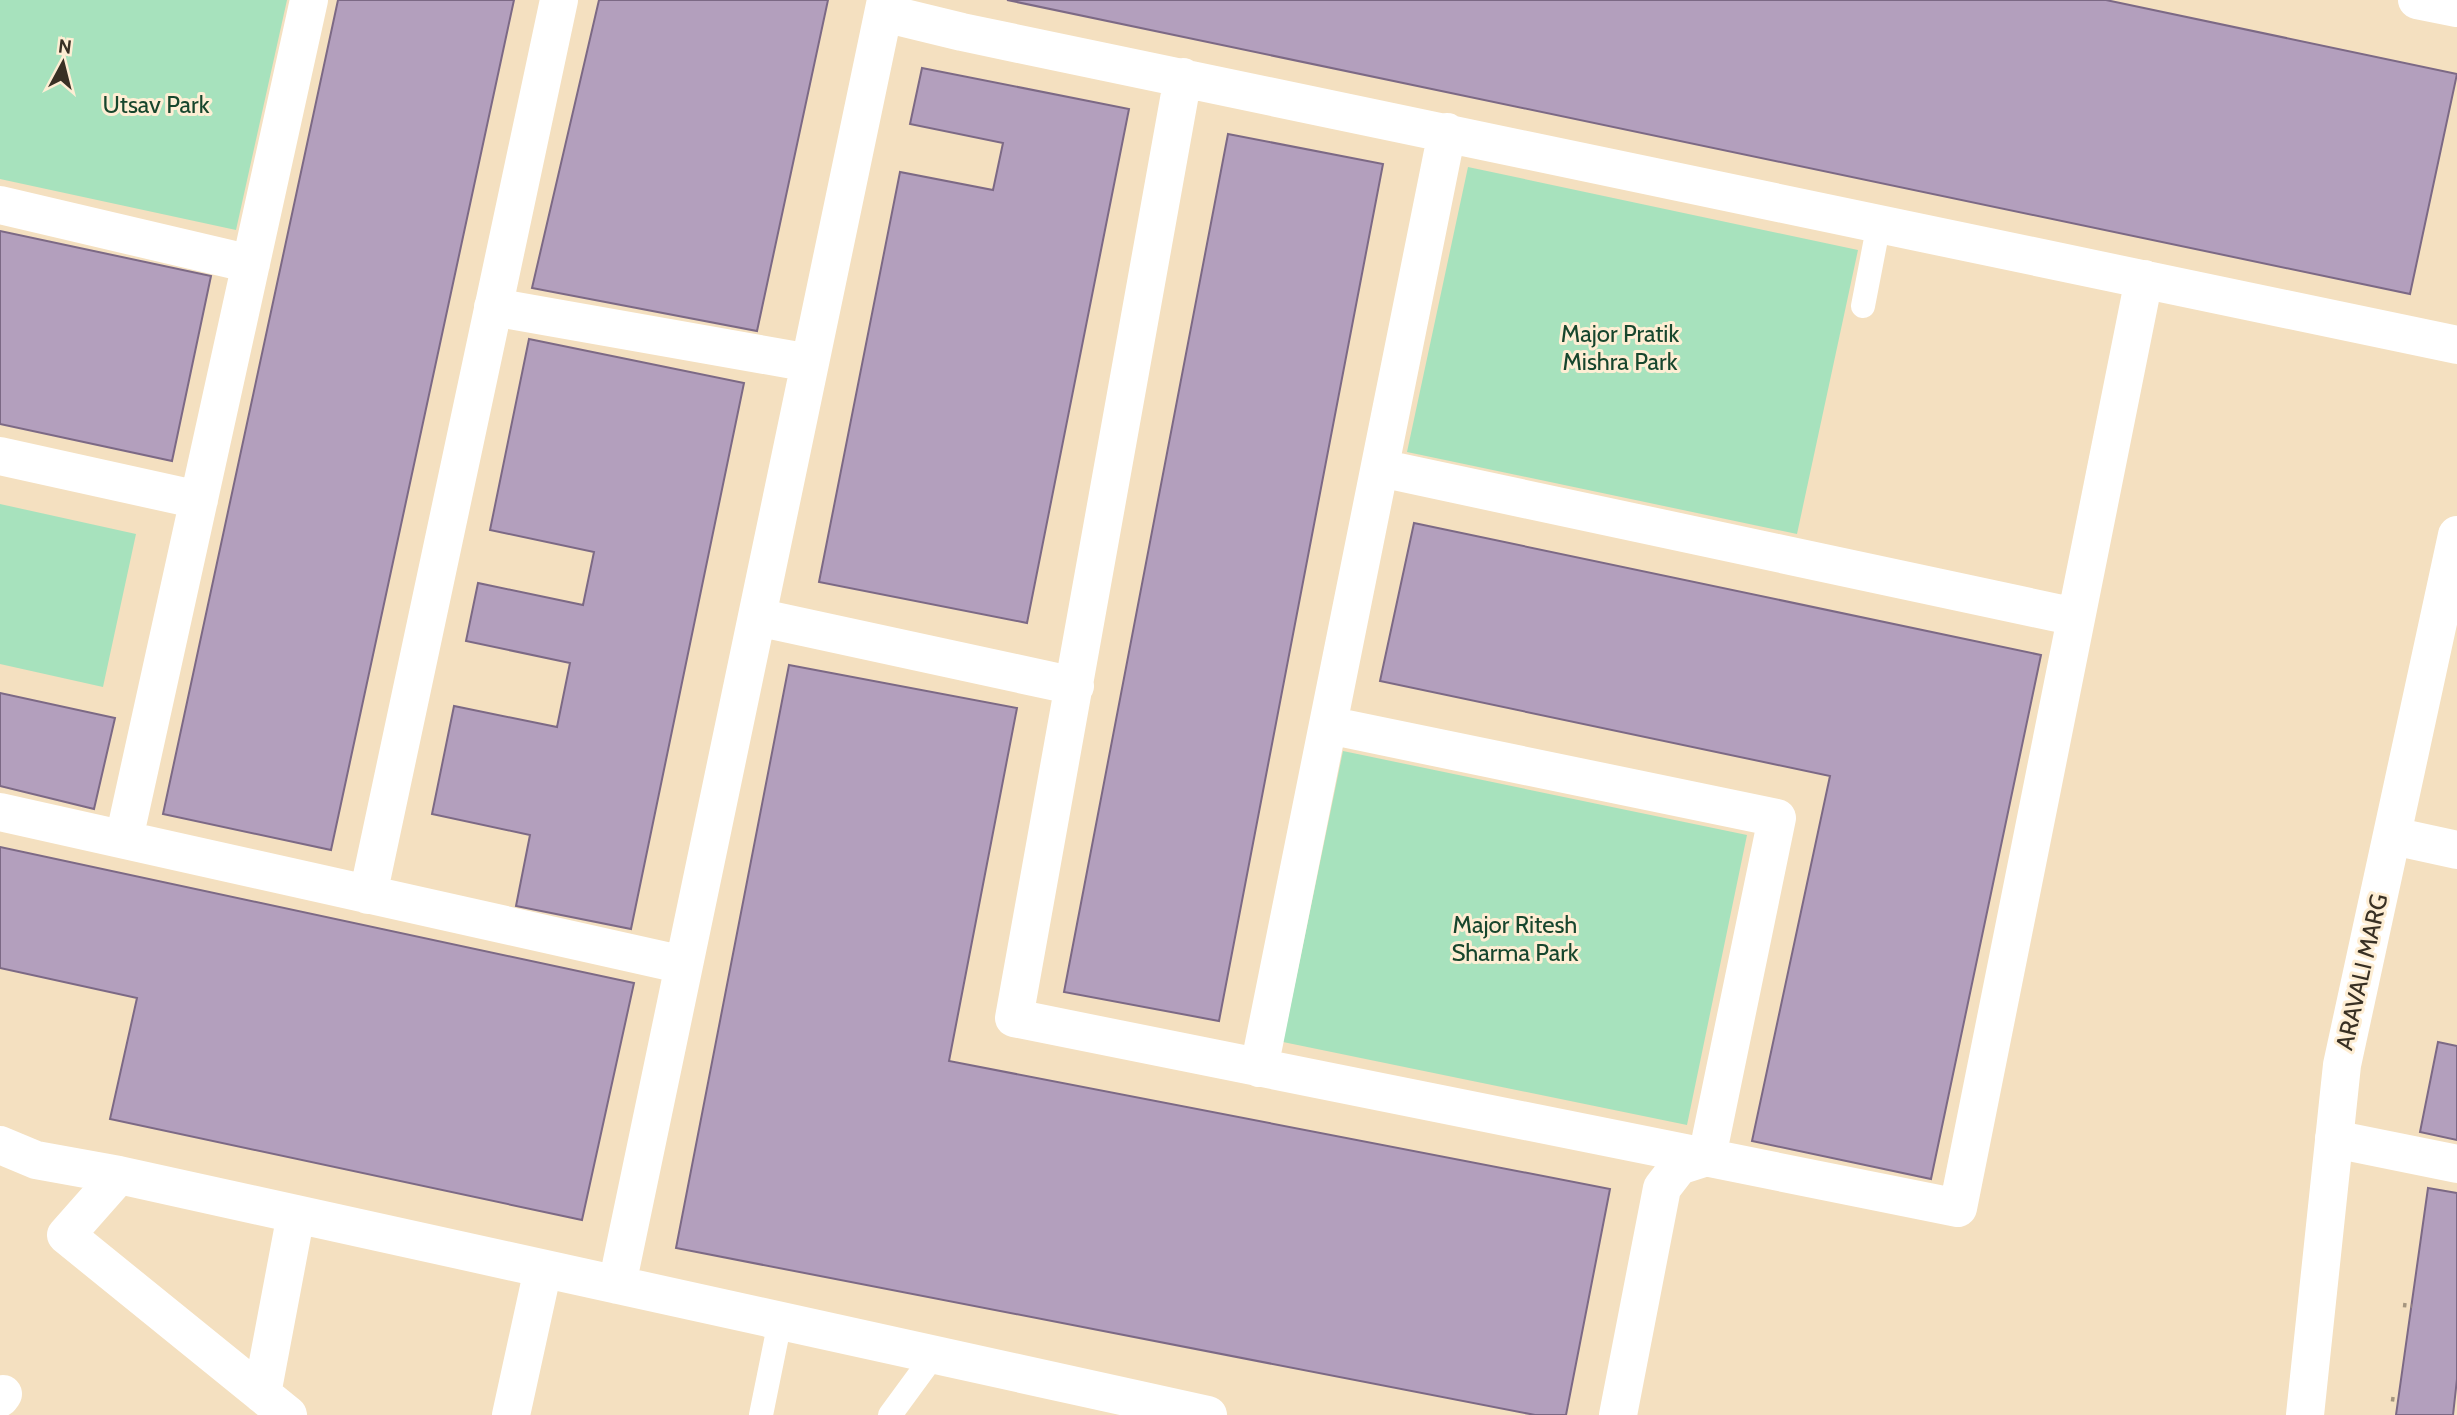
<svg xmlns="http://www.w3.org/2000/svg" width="2457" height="1415" viewBox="0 0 2457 1415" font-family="Cabin,sans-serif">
  <rect width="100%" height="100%" fill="#f4e0c0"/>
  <path fill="#a7e2bd" d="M0 0H287L236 230 0 179Z
    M1468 167 1858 250 1797 534 1407 452Z
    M0 504 136 534 103 687 0 664Z
    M1343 751 1747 835 1687 1125 1283 1042Z"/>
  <path fill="#b39fbd" stroke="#7c6985" stroke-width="2" d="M338 0H514L331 850 163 814Z
    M599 0H828L757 331 532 288Z
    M1007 0H2106L2457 74 2410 294Z
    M922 68 1129 109 1027 623 819 582 900 172 993 190 1003 143 910 124Z
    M1228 134 1383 164 1219 1021 1064 992Z
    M0 231 211 276 172 461 0 424Z
    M529 339 744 383 631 929 516 906 530 835 432 814 454 706 557 727 570 663 466 641 478 583 583 605 594 552 490 530Z
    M1414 523 2041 655 1931 1179 1752 1141 1830 776 1380 681Z
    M789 665 1017 708 949 1061 1610 1189 1566 1415H1535L676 1248Z
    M0 693 115 718 94 809 0 786Z
    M0 847 634 983 582 1220 110 1119 137 998 0 968Z
    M2438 1042 2457 1046V1140L2420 1132Z
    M2428 1188 2457 1193V1379L2453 1415H2396Z"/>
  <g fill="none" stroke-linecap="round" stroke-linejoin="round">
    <path stroke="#a5967f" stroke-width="4.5" stroke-dasharray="3.5 5" stroke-linecap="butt" d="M2403 1305 2412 1306
      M2391 1399 2398 1400"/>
    <path stroke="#fff" stroke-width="24" d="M1863 306 1879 223
      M761 1415 780 1321
      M890 1415 934 1355"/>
    <path stroke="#fff" stroke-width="38" d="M884 13 962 32 2457 345
      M1183 77 1014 1018 1958 1208 2144 279
      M0 205 251 264
      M493 307 810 363
      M0 456 199 500
      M1380 468 2076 617
      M757 617 1075 686
      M1328 725 1777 818 1707 1157 1679 1166 1662 1188 1618 1415
      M0 812 684 965
      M2393 836 2457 850
      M124 839 309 0
      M368 895 559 0
      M1259 1068 1447 132
      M2334 1139 2457 1164
      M0 1145 36 1160 119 1175 1208 1415
      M119 1175 66 1235 288 1415
      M617 1285 886 0
      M262 1394 296 1214
      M0 1398 3 1394
      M511 1415 543 1269"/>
    <path stroke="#fff" stroke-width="38" d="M2417 0 2457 8
      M2305 1415 2342 1065 2457 535"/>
  </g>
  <g text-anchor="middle" stroke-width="6" stroke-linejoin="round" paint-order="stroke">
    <g font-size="24" fill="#17462d" stroke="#feeed4">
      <text x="156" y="113">Utsav Park</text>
      <text x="1620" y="342">Major Pratik<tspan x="1620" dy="28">Mishra Park</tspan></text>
      <text x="1515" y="933">Major Ritesh<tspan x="1515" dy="28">Sharma Park</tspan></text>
    </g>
    <g font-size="24" fill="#383024" stroke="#feeed4">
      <text transform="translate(2362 972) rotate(-77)" y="8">ARAVALI MARG</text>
    </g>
  </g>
  <g transform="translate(63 63) rotate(7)" stroke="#feeed4" stroke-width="5" paint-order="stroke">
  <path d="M0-5L12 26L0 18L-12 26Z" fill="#383024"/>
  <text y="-10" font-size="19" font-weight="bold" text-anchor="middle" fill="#383024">N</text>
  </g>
</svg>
